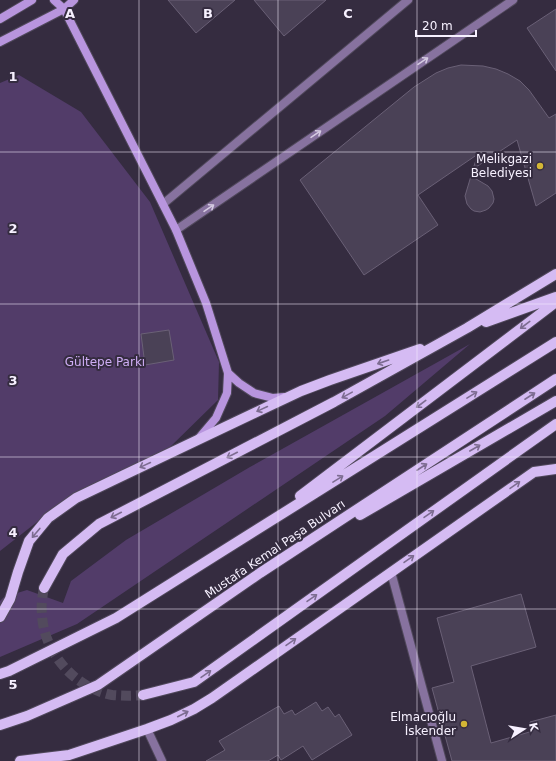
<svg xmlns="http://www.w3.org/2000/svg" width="556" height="761" viewBox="0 0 556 761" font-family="'DejaVu Sans',sans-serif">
  <rect width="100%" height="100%" fill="#352c40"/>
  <path fill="#523c69" d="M19 75 81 112 150 202 219 362 218 400 168 449 69 497 0 551V83Z
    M470 344 385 416 77 624 0 657V601L4 597 27 590 63 603 71 581 126 540 250 467Z"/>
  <path fill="#4a4156" stroke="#6a6076" d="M168 0H235L196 33Z
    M254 0H326L284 36Z
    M556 9V71L527 28Z
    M461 65 483 66 496 69 508 74 520 81 529 90 549 118 556 114V193L536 206 517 140 473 169 478 154 418 195 438 225 364 275 300 180 414 87 436 73 448 68Z
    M471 176 488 186 492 191 494 199 493 203 489 208 486 210 480 212 474 211 471 209 467 204 465 196Z
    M169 330 174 360 145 365 141 334Z
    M521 594 536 647 471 666 491 743 533 731 530 722 556 715V761H452L432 688 454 682 437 618Z
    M316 702 322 711 328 707 335 717 339 714 352 735 312 760 303 746 281 760 278 755 268 761H206L225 750 219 741 279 706 284 714 292 710 295 715Z"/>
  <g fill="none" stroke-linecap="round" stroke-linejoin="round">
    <path stroke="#524a5d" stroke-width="10" stroke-dasharray="10 5" stroke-linecap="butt" d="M44 588C42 597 41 606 42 615 44 653 75 688 112 695 123 696 133 696 143 695"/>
    <g stroke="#50485b" stroke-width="10">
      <path id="lane" d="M163 204 408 0
        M176 230 513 0"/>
    </g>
    <g stroke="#50485b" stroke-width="10">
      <path id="street" d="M391 572 442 761
        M147 729 162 761"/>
    </g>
    <g stroke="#50485b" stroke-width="10">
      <path id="secondary" d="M54 0 64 9 176 230 206 303 228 373 227 393 216 418 199 438
        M0 19 32 0
        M0 42 64 9 74 0
        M228 373 239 383 254 393 273 398 284 397"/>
    </g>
    <g stroke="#50485b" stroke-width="12">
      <path id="primary" d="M486 322 556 297
        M300 496 556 302
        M360 515 556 401
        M44 588 63 554 99 524 334 402 467 328 556 274
        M0 617 10 599 18 572 29 541 48 518 76 498 124 475 267 407 301 391 330 380 420 349
        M0 674 9 671 116 618 556 342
        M143 695 194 682 556 424
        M0 725 27 716 98 685 260 573 556 379
        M20 761 69 755 147 729 171 720 194 709 212 698 534 472 556 469"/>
    </g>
    <use href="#lane" stroke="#87729f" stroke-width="8"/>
    <use href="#street" stroke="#87729f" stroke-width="8"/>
    <use href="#secondary" stroke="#b895de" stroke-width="8"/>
    <use href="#primary" stroke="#d5bbf3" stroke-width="10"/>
  </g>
  <defs><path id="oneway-shaft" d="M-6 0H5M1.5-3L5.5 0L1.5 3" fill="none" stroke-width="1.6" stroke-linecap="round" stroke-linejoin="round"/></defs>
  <g stroke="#d5cbe2">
    <use href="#oneway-shaft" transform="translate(423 61) rotate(-34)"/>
    <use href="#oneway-shaft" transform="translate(316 134) rotate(-34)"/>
    <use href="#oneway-shaft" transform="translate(209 208) rotate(-34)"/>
  </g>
  <g stroke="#7d6c91">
    <use href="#oneway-shaft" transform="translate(525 325) rotate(143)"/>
    <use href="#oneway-shaft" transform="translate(383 362) rotate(161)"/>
    <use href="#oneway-shaft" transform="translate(347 395) rotate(151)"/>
    <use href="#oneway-shaft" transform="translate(472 395) rotate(-32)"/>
    <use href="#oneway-shaft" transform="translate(530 396) rotate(-33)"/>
    <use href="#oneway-shaft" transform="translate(421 404) rotate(143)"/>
    <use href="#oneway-shaft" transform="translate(262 409) rotate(155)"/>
    <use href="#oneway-shaft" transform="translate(475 448) rotate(-30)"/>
    <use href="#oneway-shaft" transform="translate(232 455) rotate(153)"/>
    <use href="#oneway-shaft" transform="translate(145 465) rotate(155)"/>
    <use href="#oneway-shaft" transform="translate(422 467) rotate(-33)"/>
    <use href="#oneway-shaft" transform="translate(338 479) rotate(-32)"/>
    <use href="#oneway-shaft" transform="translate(515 485) rotate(-35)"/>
    <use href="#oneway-shaft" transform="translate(429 514) rotate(-35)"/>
    <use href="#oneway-shaft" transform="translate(116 515) rotate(153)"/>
    <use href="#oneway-shaft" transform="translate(36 533) rotate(130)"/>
    <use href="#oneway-shaft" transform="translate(409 559) rotate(-35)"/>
    <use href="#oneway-shaft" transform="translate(312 598) rotate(-35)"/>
    <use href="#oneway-shaft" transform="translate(291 642) rotate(-35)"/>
    <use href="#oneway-shaft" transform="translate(206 674) rotate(-35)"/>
    <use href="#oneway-shaft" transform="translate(183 714) rotate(-27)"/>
  </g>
  <path fill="none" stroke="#f7f1ff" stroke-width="1" stroke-opacity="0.55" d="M139 0V761M278 0V761M417 0V761M0 152H556M0 304H556M0 457H556M0 609H556"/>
  <g fill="#d3b635" stroke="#352c40" stroke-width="1.5">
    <circle cx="540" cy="166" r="4"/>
    <circle cx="464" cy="724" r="4"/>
  </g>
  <g text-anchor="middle" stroke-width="4" stroke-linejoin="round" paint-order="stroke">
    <g font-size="12" fill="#f7f1ff" stroke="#352c40" text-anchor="end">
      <text x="532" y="163">Melikgazi<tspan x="532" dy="14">Belediyesi</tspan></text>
      <text x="456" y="721">Elmacıoğlu<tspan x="456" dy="14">İskender</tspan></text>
    </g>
    <g font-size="12" fill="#cfaef5" stroke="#352c40">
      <text x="105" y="366">Gültepe Parkı</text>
    </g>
    <g font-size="12" fill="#f7f1ff" stroke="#352c40">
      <text transform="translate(275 549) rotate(-34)" y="4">Mustafa Kemal Paşa Bulvarı</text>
    </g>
  </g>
  <g font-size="13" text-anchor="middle" font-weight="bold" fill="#f7f1ff" stroke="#352c40" stroke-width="4" stroke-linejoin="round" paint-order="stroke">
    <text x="70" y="18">A</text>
    <text x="208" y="18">B</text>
    <text x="348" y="18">C</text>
    <text x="13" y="81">1</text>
    <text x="13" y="233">2</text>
    <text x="13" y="385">3</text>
    <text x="13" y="537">4</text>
    <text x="13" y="689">5</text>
  </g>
  <g transform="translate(524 729) rotate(78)" stroke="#352c40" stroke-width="3" paint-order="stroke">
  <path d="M0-3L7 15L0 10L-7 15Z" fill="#f7f1ff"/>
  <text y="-6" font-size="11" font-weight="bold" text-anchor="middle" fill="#f7f1ff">K</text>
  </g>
  <path d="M416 30v6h60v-6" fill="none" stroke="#f7f1ff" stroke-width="2"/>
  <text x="422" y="30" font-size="12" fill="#f7f1ff" stroke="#352c40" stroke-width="3" paint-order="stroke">20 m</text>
</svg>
